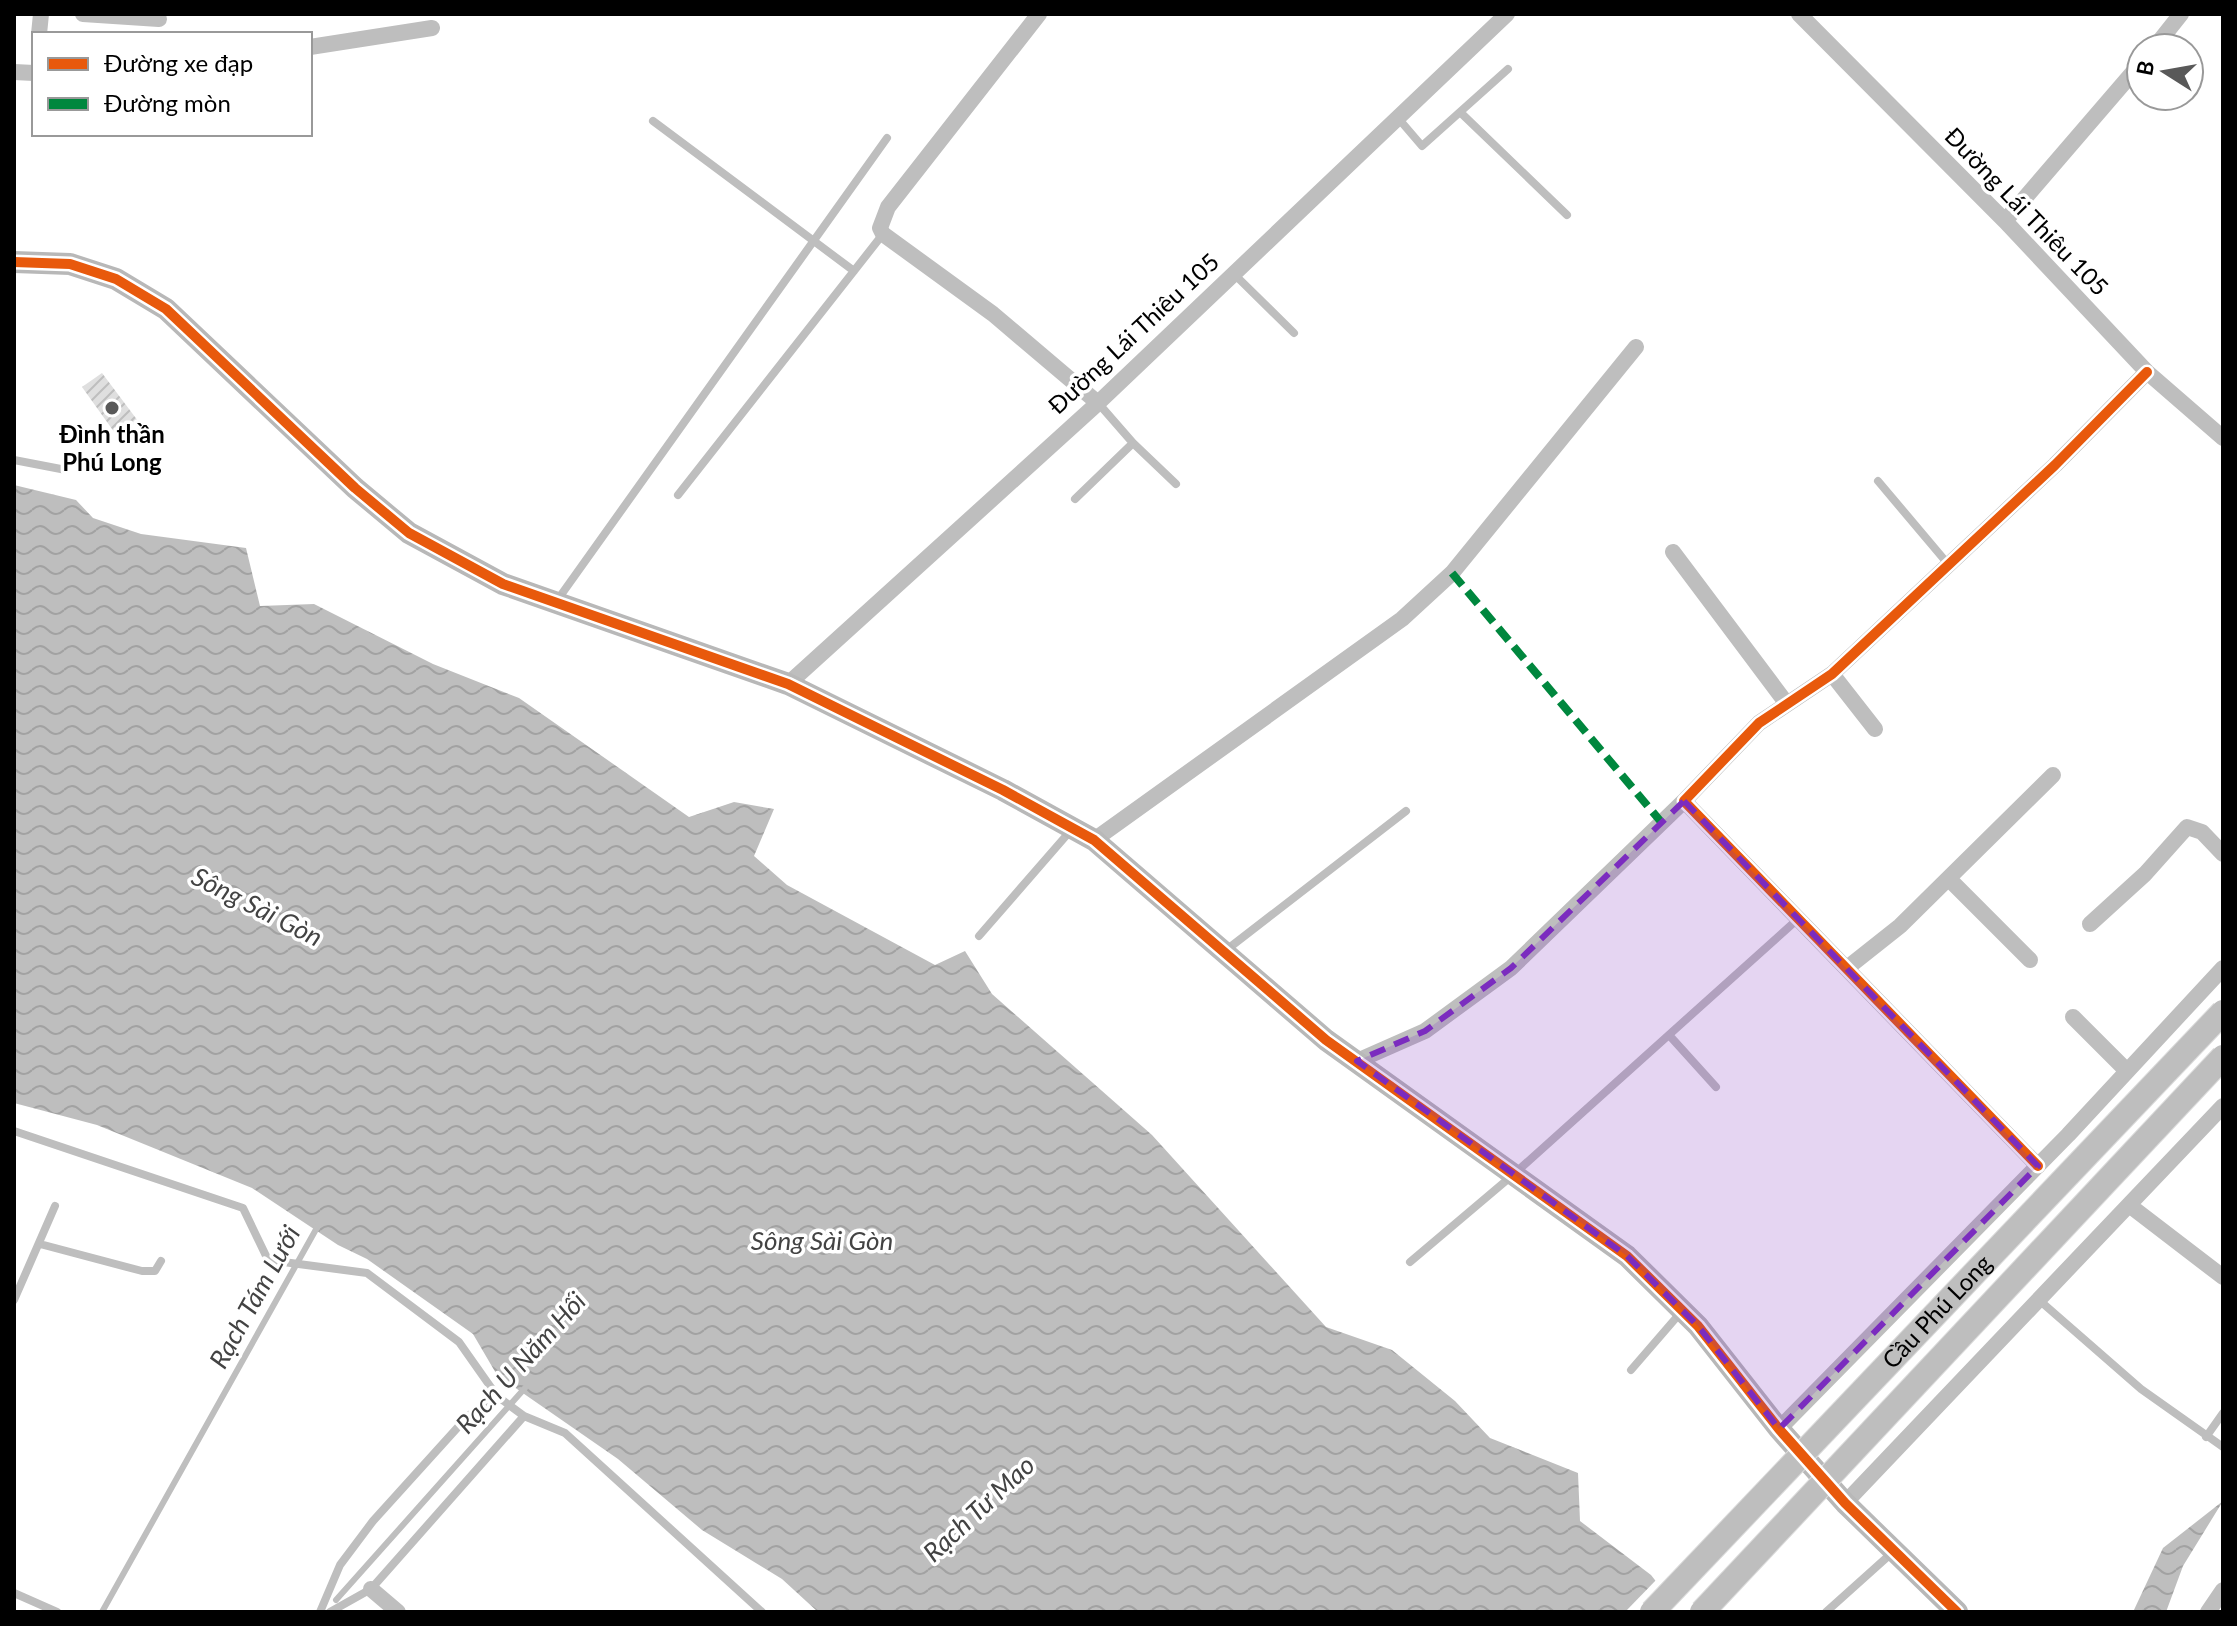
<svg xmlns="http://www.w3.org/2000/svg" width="2237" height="1626" viewBox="0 0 2237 1626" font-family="Lato,sans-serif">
  <defs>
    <pattern id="water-waves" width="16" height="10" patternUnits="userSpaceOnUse" patternTransform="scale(2)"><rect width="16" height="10" fill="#bebebe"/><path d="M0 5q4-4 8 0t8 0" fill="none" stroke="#a2a2a2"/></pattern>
    <pattern id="building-hatch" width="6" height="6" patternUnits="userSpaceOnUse" patternTransform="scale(2)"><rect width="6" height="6" fill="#dfdfdf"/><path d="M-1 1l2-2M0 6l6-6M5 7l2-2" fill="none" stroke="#bebebe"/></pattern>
  </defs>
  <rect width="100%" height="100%" fill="#fff"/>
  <path fill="url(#water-waves)" d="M14 485 76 500 93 518 141 534 246 548 260 606 314 604 433 664 519 698 689 817 734 802 774 809 754 856 787 885 935 965 965 951 992 994 1152 1135 1326 1327 1392 1350 1455 1401 1490 1438 1578 1473 1580 1521 1651 1575 1680 1612H818L782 1579 702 1530 618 1459 497 1375 473 1334 367 1259 338 1245 252 1188 97 1125 14 1103Z
    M2223 1501 2183 1566 2166 1612H2133L2163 1548Z"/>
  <path fill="#fff" d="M1658 1578 1684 1612H1625Z"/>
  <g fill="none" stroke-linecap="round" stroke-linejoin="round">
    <path stroke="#bebebe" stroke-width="6" d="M336 1600 525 1388
      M102 1612 319 1224"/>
  </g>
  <path fill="url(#building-hatch)" d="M102 373 138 421 117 436 82 387Z"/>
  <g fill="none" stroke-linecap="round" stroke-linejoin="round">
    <path stroke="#bebebe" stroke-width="8" d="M1460 112 1567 215
      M1398 118 1422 146 1508 69
      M653 121 854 271
      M1234 274 1294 333
      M1133 443 1176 484
      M14 460 66 470
      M1878 481 1948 564
      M678 495 883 234
      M1075 499 1133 443 1099 404
      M556 602 887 138
      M979 936 1072 829
      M1225 951 1406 811
      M1669 1035 1716 1087
      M14 1131 243 1208 268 1260 367 1273 459 1342 497 1396 524 1416 565 1433 762 1612
      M40 1244 142 1271H155L161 1261
      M1410 1262 1514 1174 1799 918
      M14 1300 55 1206
      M2039 1300 2141 1389 2223 1447
      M1631 1370 1682 1311
      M2206 1437 2223 1413
      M14 1593 57 1612
      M320 1612 340 1565 373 1521 468 1416 497 1396
      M330 1612 371 1589 524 1416
      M1826 1612 1894 1551"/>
    <path stroke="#bebebe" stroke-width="16" d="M83 14 159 19
      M1039 14 888 207 880 228 883 234 993 314 1098 403
      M1799 14 2005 221 2147 372 2223 438
      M39 34 41 14
      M310 47 432 28
      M2154 48 2181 14
      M14 72 34 73
      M2005 221 2141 63
      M1673 552 1787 704
      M1832 674 1875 729
      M788 684 1098 403 1507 14
      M1094 840 1402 619 1452 573 1636 347
      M1949 879 2030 960
      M2090 924 2145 874 2187 827 2202 832 2223 854
      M1847 968 1900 926 2053 775
      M2073 1017 2127 1071
      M1357 1061 1425 1031 1511 968 1684 801
      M2038 1166 1684 801 1759 723 1832 674 2055 465 2147 372
      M2129 1205 2223 1277
      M1779 1429 2068 1135 2223 968
      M1845 1503 2223 1106
      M371 1589 398 1612
      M2208 1612 2223 1590"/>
    <path stroke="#b8b8b8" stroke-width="22" d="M14 262 70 264 116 279 166 309 355 488 409 533 503 584 788 684 1003 790 1094 840 1326 1040 1627 1256 1698 1326 1779 1429 1845 1503 1957 1612"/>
    <g stroke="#dbdbdb" stroke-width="26" stroke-linecap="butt">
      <g id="primary-bridge">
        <path id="s1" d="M1652 1612 2223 1012"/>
        <path d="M1702 1612 2223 1057"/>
      </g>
    </g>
    <use href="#primary-bridge" stroke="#bebebe" stroke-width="24"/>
    <path stroke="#00873e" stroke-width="8" stroke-dasharray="16 8" stroke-linecap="butt" d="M1452 573 1662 823"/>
    <g stroke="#fff" stroke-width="15">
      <path id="cycleway" d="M14 262 70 264 116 279 166 309 355 488 409 533 503 584 788 684 1003 790 1094 840 1326 1040 1627 1256 1698 1326 1779 1429 1845 1503 1957 1612
        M2038 1166 1684 801 1759 723 1832 674 2055 465 2147 372"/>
    </g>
    <use href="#cycleway" stroke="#e8590c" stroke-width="10"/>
  </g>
  <path fill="#7b2cbf" fill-opacity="0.2" stroke="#7b2cbf" stroke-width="6" stroke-dasharray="16 10" stroke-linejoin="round" d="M1684 801 2038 1166 1779 1429 1698 1326 1627 1256 1357 1061 1425 1031 1511 968Z"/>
  <circle fill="#595959" stroke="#fff" stroke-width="3" cx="112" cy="408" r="8"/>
  <g text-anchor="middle" stroke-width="7" stroke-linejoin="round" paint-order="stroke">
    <g font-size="24" fill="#000" stroke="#fff">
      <text transform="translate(2026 212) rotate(46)" y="8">Đường Lái Thiêu 105</text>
      <text transform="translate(1134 334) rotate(-43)" y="8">Đường Lái Thiêu 105</text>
      <text dy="8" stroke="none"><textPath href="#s1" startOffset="414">Cầu Phú Long</textPath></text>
    </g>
    <g font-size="24" font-weight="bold" fill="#000" stroke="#fff">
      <text x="112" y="443">Đình thần<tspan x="112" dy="28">Phú Long</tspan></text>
    </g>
    <g font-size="26" font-style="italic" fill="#434343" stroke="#fff">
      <text transform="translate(257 907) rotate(27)" y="9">Sông Sài Gòn</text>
      <text x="822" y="1250">Sông Sài Gòn</text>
      <text transform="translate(255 1297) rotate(-61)" y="9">Rạch Tám Lưới</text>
      <text transform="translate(521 1363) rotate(-48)" y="9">Rạch U Năm Hối</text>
      <text transform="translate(979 1509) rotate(-43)" y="9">Rạch Tư Mao</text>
    </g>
  </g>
  <rect width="2237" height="1626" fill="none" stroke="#000000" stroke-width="32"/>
  <rect x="32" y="32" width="280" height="104" fill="#ffffff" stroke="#999999" stroke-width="2"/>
  <rect x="48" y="58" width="40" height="12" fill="#e8590c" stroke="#999999" stroke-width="2"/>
  <text x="104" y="72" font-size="24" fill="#000000">Đường xe đạp</text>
  <rect x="48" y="98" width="40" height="12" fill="#00873e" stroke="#999999" stroke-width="2"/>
  <text x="104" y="112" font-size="24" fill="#000000">Đường mòn</text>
  <g transform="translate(2165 72) rotate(281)"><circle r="38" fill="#ffffff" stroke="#999999" stroke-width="2"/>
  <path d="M0-6L14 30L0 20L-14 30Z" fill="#595959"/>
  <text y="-12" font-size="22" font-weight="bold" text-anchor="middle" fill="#000000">B</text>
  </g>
</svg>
